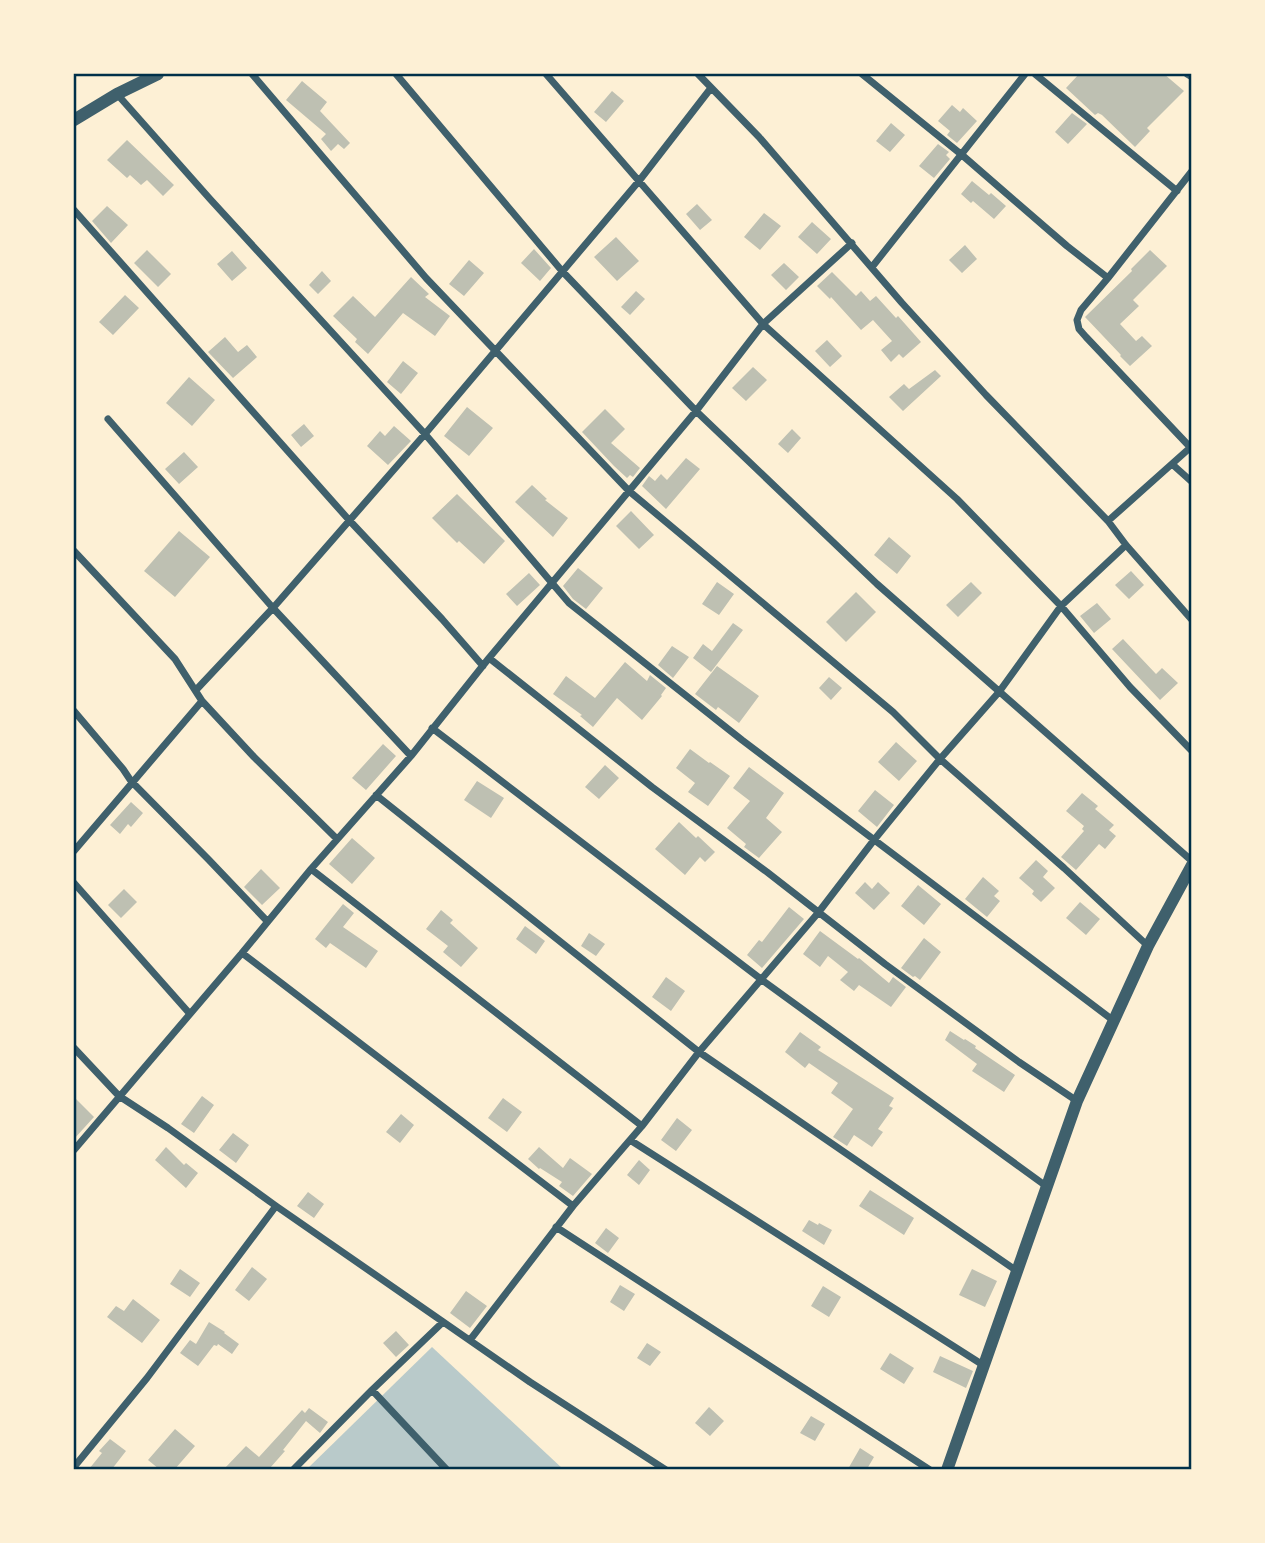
<svg xmlns="http://www.w3.org/2000/svg" width="1265" height="1543" viewBox="0 0 1265 1543" font-family="Arial,sans-serif">
  <rect width="100%" height="100%" fill="#fdf0d5"/>
  <path fill="#b9caca" d="M432 1347 563 1469 306 1470Z"/>
  <path fill="#bec0b2" d="M1079 74H1164L1184 91 1147 128 1150 131 1135 147 1102 115 1098 113 1095 115 1066 88Z
    M302 81 327 102 320 111 350 143 344 149 338 144 331 151 321 139 326 134 286 100Z
    M612 91 624 101 606 122 594 112Z
    M952 105 960 112 963 108 977 121 957 143 947 135 950 131 938 121Z
    M1072 113 1087 124 1068 144 1055 132Z
    M891 123 905 135 890 152 876 141Z
    M127 140 174 185 163 196 147 180 141 185 130 175 127 178 107 160Z
    M938 144 949 152 946 155 950 159 934 178 919 166Z
    M972 181 989 195 991 193 1006 206 994 219 973 201 971 203 961 194Z
    M697 204 712 220 700 230 686 214Z
    M107 206 128 225 111 243 92 221Z
    M764 213 781 226 760 250 744 237Z
    M812 222 831 239 817 254 798 237Z
    M616 237 639 261 617 281 594 257Z
    M965 245 977 259 962 273 949 260Z
    M534 249 551 268 540 281 521 263Z
    M147 250 171 274 158 287 134 263Z
    M1150 250 1167 266 1133 300 1139 306 1120 324 1136 341 1142 336 1152 346 1130 366 1120 356 1121 355 1085 317 1132 271 1131 269Z
    M232 251 247 268 232 281 217 264Z
    M469 260 484 273 464 296 449 284Z
    M784 263 799 277 786 290 771 275Z
    M322 271 331 281 318 294 309 285Z
    M832 272 856 296 861 291 870 301 876 296 896 318 898 316 921 342 903 358 899 354 891 362 881 350 892 341 873 320 861 330 831 297 830 299 817 286Z
    M411 277 429 294 425 297 450 316 435 336 403 313 368 354 355 342 357 339 333 316 353 296 375 317Z
    M636 291 645 299 630 315 621 307Z
    M125 295 139 308 113 335 99 322Z
    M225 337 238 352 247 345 257 357 233 378 208 352Z
    M827 340 842 356 830 367 815 351Z
    M403 361 418 373 401 394 387 382Z
    M753 367 767 380 746 401 732 388Z
    M935 370 941 376 903 411 889 397 904 384 909 389Z
    M189 377 215 400 192 426 166 403Z
    M467 407 493 428 469 456 444 436Z
    M605 409 625 429 611 443 640 468 633 477 630 475 627 478 614 466 582 432Z
    M304 424 314 436 301 447 291 435Z
    M394 426 411 441 388 465 367 446 380 431 385 436Z
    M792 429 801 438 788 453 778 444Z
    M184 452 198 467 179 484 165 469Z
    M686 458 700 469 666 509 642 486 649 476 655 481 661 474 667 480Z
    M532 485 547 499 545 500 568 518 553 537 515 502Z
    M457 494 505 541 484 564 459 541 457 543 432 518Z
    M631 511 654 535 639 549 616 526Z
    M179 531 210 557 175 597 144 571Z
    M889 537 911 556 897 574 874 555Z
    M578 568 603 588 586 609 573 599 563 586Z
    M1131 571 1144 585 1129 599 1115 585Z
    M529 573 540 585 517 606 506 594Z
    M717 582 734 594 719 615 702 604Z
    M971 582 982 593 958 617 946 605Z
    M856 592 876 612 846 642 826 622Z
    M1097 603 1111 619 1094 633 1080 616Z
    M733 623 743 630 711 672 693 658 703 644 712 651Z
    M1123 639 1156 674 1162 668 1178 683 1160 700 1112 649Z
    M672 646 689 657 673 678 658 665Z
    M625 662 647 681 650 675 666 688 661 695 662 696 642 720 617 698 593 727 580 716 582 715 553 694 566 676 595 698Z
    M717 666 759 696 739 723 718 707 716 710 695 694Z
    M829 677 842 688 831 700 819 688Z
    M896 742 917 761 899 781 878 762Z
    M383 744 396 756 366 790 352 778Z
    M690 749 709 763 710 762 730 776 708 806 688 792 695 783 676 768Z
    M605 765 619 778 599 799 585 787Z
    M749 767 784 793 766 818 782 832 759 858 744 847 746 844 727 828 750 801 733 788Z
    M477 781 504 798 491 818 464 800Z
    M875 790 894 805 877 827 858 811Z
    M1082 793 1098 806 1095 809 1114 825 1109 830 1116 836 1105 849 1099 844 1076 870 1061 857 1084 831 1082 829 1084 826 1066 811Z
    M131 802 143 813 131 827 128 824 120 834 110 825Z
    M679 822 696 838 698 836 715 852 705 862 700 857 685 875 655 849Z
    M352 838 375 858 352 884 329 864Z
    M1036 860 1048 871 1043 877 1055 888 1041 902 1032 894 1034 891 1019 878Z
    M261 869 280 888 262 905 244 887Z
    M983 877 999 891 994 896 1000 901 987 917 965 899Z
    M865 882 872 889 878 882 890 893 874 910 855 893Z
    M918 885 941 904 924 925 901 906Z
    M124 889 137 902 121 918 108 905Z
    M1080 902 1100 919 1086 935 1066 918Z
    M343 904 354 913 343 927 378 951 366 968 330 943 326 948 315 939Z
    M789 907 804 919 762 968 747 955 759 940 762 942Z
    M441 910 453 920 450 923 478 948 461 967 443 952 448 946 426 929Z
    M525 926 545 941 536 954 516 939Z
    M820 931 858 959 859 958 889 983 893 977 906 987 891 1007 859 985 854 991 840 980 848 972 828 956 820 967 803 954Z
    M589 933 605 944 596 956 581 946Z
    M924 938 941 952 920 980 915 976 913 977 901 968Z
    M666 977 685 991 671 1011 652 997Z
    M950 1031 964 1040 965 1039 976 1046 975 1048 1015 1075 1004 1092 972 1071 977 1064 945 1040Z
    M800 1032 821 1047 818 1050 894 1098 889 1106 893 1108 878 1129 883 1132 872 1147 854 1135 847 1146 833 1137 853 1109 831 1093 838 1083 809 1063 805 1068 785 1052Z
    M202 1096 214 1105 194 1133 181 1124Z
    M74 1097 94 1117 74 1139Z
    M503 1098 522 1112 507 1132 488 1118Z
    M401 1114 414 1125 400 1143 386 1132Z
    M677 1118 692 1130 676 1151 661 1140Z
    M233 1133 249 1145 236 1163 219 1150Z
    M166 1147 184 1165 186 1163 198 1173 186 1188 155 1160Z
    M539 1147 563 1168 570 1158 592 1174 573 1196 559 1186 562 1182 540 1168 539 1169 528 1159Z
    M639 1160 650 1170 639 1185 627 1175Z
    M870 1190 914 1218 904 1235 859 1206Z
    M308 1192 324 1204 314 1218 297 1206Z
    M809 1220 818 1225 819 1223 832 1230 824 1245 802 1231Z
    M606 1228 619 1238 608 1253 595 1243Z
    M252 1267 267 1279 249 1301 235 1290Z
    M180 1269 200 1283 190 1297 170 1284Z
    M972 1269 997 1281 985 1307 959 1295Z
    M620 1285 635 1294 624 1311 610 1302Z
    M823 1286 841 1297 829 1317 811 1306Z
    M466 1291 487 1306 470 1328 450 1313Z
    M133 1299 160 1320 142 1343 107 1317 116 1306 124 1311Z
    M209 1322 225 1332 224 1333 239 1344 232 1354 218 1344 217 1346 214 1345 198 1366 180 1353 190 1340 196 1344Z
    M396 1331 409 1345 396 1357 383 1343Z
    M647 1343 661 1352 650 1366 637 1358Z
    M890 1353 914 1368 904 1384 880 1369Z
    M940 1356 973 1371 966 1388 933 1372Z
    M709 1407 724 1421 710 1436 695 1423Z
    M309 1408 328 1422 320 1433 306 1421 283 1450 285 1451 270 1468 272 1469H224L246 1446 259 1457 302 1410 305 1413Z
    M811 1416 825 1424 815 1441 800 1433Z
    M175 1429 195 1446 175 1469H159L148 1460Z
    M110 1439 126 1451 112 1469H89L102 1453 99 1451Z
    M860 1448 874 1457 867 1469H848Z"/>
  <g fill="none" stroke-linecap="round" stroke-linejoin="round">
    <path stroke="#3f606c" stroke-width="7" d="M252 74 426 278 629 491 893 712 940 759 1064 868 1148 946
      M396 74 562 271 696 411 877 584 1192 861
      M546 74 763 324 957 499 1061 606 1130 687 1192 751
      M698 74 759 137 902 303 986 395 1108 521 1126 545 1192 620
      M862 74 962 155 1067 246 1108 278
      M1035 74 1177 191
      M1187 74 1192 77
      M117 94 210 199 425 434 569 603 742 740 1114 1021
      M74 210 349 520 442 619 483 666
      M872 267 1025 74
      M108 419 273 608 411 756
      M1190 447 1086 337 1079 329 1077 320 1081 310 1108 278 1192 171
      M1172 464 1192 482
      M1108 521 1192 446
      M74 551 175 659 202 701 254 757 337 839
      M489 658 652 787 767 872 885 964 1019 1062 1077 1101
      M196 690 273 608 425 434 639 181 711 88
      M74 711 123 769 131 781 209 860 267 921
      M432 728 762 980 1046 1186
      M376 795 699 1052 1017 1271
      M74 851 202 701
      M311 869 642 1126
      M74 883 190 1014
      M242 953 573 1206
      M74 1048 119 1096 168 1128 276 1206 530 1382 666 1470
      M630 1140 983 1365
      M74 1150 242 953 311 869 411 756 489 658 696 411 763 324 852 243
      M556 1227 930 1470
      M470 1340 573 1206 642 1126 699 1052 818 913 874 840 940 759 999 692 1061 606 1126 545
      M372 1390 447 1470
      M74 1467 147 1378 276 1206
      M293 1470 372 1390 443 1322"/>
    <path stroke="#3f606c" stroke-width="12" d="M74 120 117 94 158 74
      M947 1470 1077 1101 1148 946 1192 865"/>
  </g>
  <rect width="1265" height="1543" fill="none" stroke="#fdf0d5" stroke-width="150"/>
  <rect x="75" y="75" width="1115" height="1393" fill="none" stroke="#003049" stroke-width="2.5"/>
</svg>
